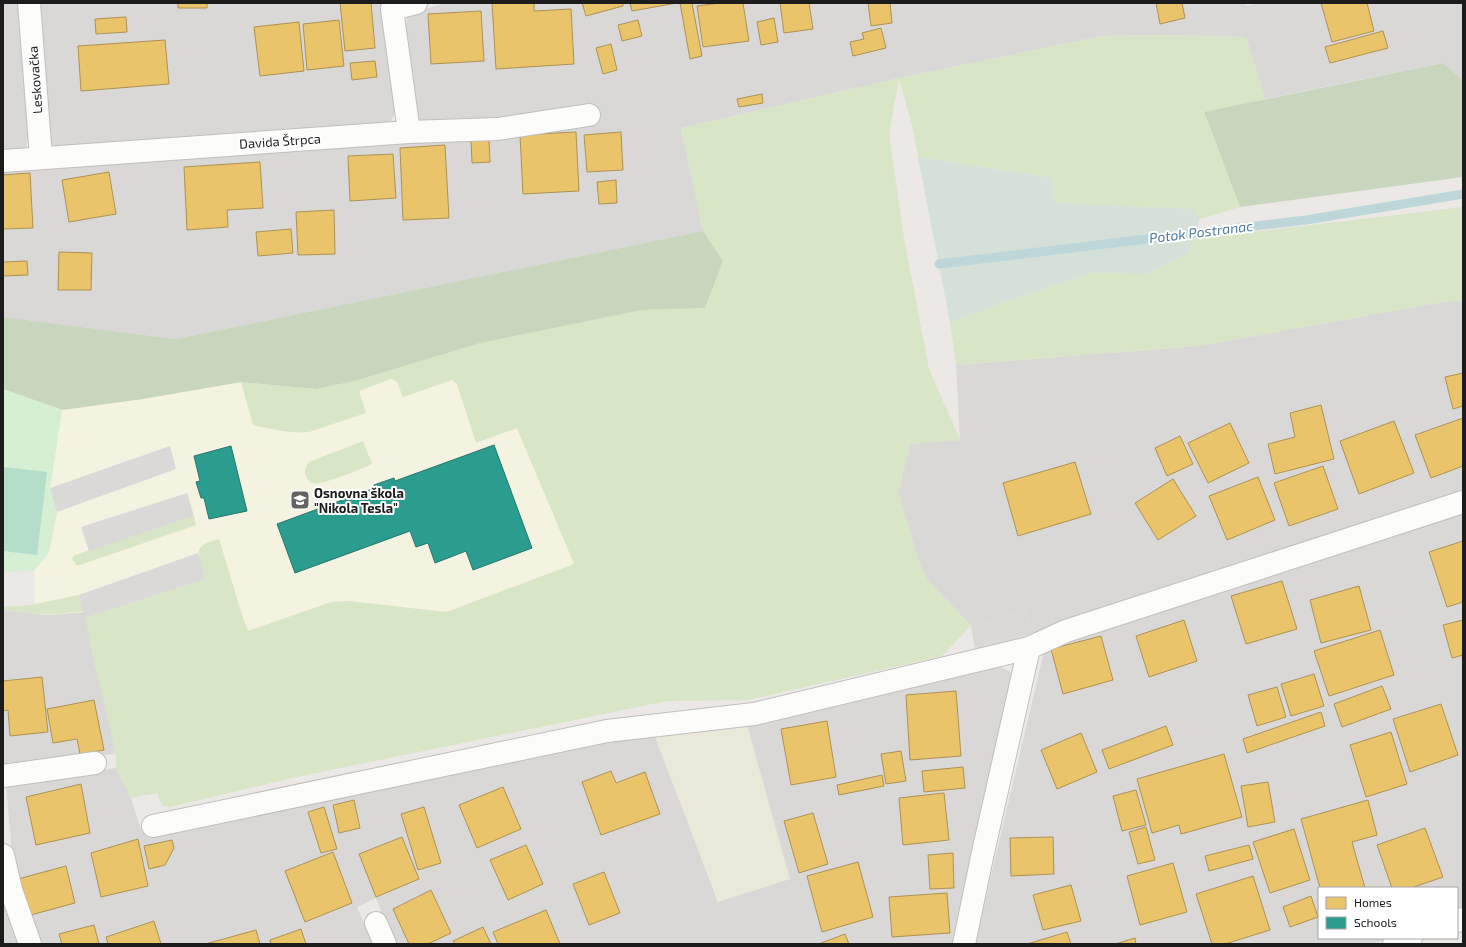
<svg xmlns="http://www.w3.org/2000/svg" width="1466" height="947" viewBox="0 0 1466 947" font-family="'Exo 2',sans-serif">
  <rect width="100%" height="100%" fill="#ebe8e5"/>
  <path fill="#dad8d7" d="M3 3H18L29 137 23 154 3 155Z
    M36 3H386L395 113 391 121 383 125 52 148 46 142Z
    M445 3H1246L1247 6 1257 3H1463V81L1442 63 1265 99 1246 37 1162 35 1102 36 899 78 681 128 703 231 176 339 3 317V172L496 136 498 121 414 125 406 30 407 18 419 11Z
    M1448 301H1463V490L1065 626 1031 634 1026 610 971 626 926 578 919 562 898 492 910 444 960 440 956 365 1199 346Z
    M1463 511V912L1457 914V888H1319V938H1390L1372 944H975L1045 647Z
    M3 610 48 615 84 611 116 754 3 765Z
    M999 666 1010 672 1013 680 953 944H393L376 898 357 907 373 944H40L13 864 6 785 116 768 131 798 142 833 309 798 653 731 718 902 746 721Z
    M3 897 19 944H3Z"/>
  <path fill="#f4f2e1" d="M480 343 575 564 446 613 348 601 331 602 248 631 243 619 97 673 84 612 48 615 35 614 34 571 49 552 57 512 50 488 62 410 143 399 241 382 316 389 355 381Z"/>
  <path fill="#eae9d9" d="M746 721 790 879 718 902 653 731Z"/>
  <path fill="#d9e5c7" d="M1162 35 1246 37 1265 99 1204 113 1240 207 1200 219 1190 209 1054 203 1052 178 918 157 913 129 899 79 889 134 904 238 929 369 960 440 910 444 898 492 919 562 926 578 971 626 942 656 748 700 667 701 292 778 170 807 162 806 157 793 131 798 116 768V754L97 673 85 618 206 579C200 555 188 547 219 539L243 618 248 631 331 602 349 601 446 612 574 564 517 428 476 443 457 384 452 380 403 397 397 382 391 379 359 391 366 413 309 432C290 434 272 429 253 425L241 382 316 389 355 381 480 343 642 310 705 308 723 261 703 231 681 128 899 78 1102 36Z
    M1463 207V301H1448L1199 346 956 365 950 322 1034 292 1095 272 1146 275 1189 253 1194 239Z
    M363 441 372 464C361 469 321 486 312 483 309 482 307 479 306 476 303 471 306 466 309 462Z
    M194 516 196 525 80 565H76L72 558 75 555Z
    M79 595 84 611 48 615 3 610V607L30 605Z"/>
  <path fill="#c8d6bd" d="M1443 63 1463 81V177L1240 207 1204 112Z
    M703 231 723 261 705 308 642 310 480 343 355 381 316 389 241 382 143 399 62 410 3 389V317L176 339Z"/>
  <path fill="#d4e0d8" d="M918 157 1052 178 1055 203 1191 209 1200 219 1189 253 1146 275 1095 272 1034 292 950 322Z"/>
  <path fill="#d6eed3" d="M3 389 62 410 50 488 57 512 49 552 34 571 3 572Z"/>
  <path fill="#b5deca" d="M3 467 47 472 37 555 3 551Z"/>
  <path fill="#dbd9d8" d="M170 446 176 469 57 512 50 488Z
    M187 493 194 516 89 551 81 527Z
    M198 553 206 579 85 618 79 595Z
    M1026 610 1031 634 975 651 971 626Z"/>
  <path fill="#e9c46a" stroke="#ac9253" d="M178 3H207V8H178Z
    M340 3H371L375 48 345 51Z
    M492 3H534V11L571 9 574 64 496 69Z
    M582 3H623V6L586 16Z
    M630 3H677L632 11Z
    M680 3H692L702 56 690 59Z
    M720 3H743L749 41 703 47 697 6Z
    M780 3H809L813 29 784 33Z
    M868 3H890L892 23 871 26Z
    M1156 3H1182L1185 18 1160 24Z
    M1321 3H1367L1374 31 1332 42Z
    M481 11 484 61 431 64 428 14Z
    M126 17 127 32 96 34 95 19Z
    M774 18 778 42 761 45 757 22Z
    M339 20 344 66 307 70 303 24Z
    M638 20 642 36 622 41 618 25Z
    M299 22 304 71 260 76 254 27Z
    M881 28 886 48 853 56 850 42 864 39 862 33Z
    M1383 31 1388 48 1330 63 1325 47Z
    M165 40 169 84 81 91 78 46Z
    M611 44 617 70 603 74 596 48Z
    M375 61 377 77 352 80 350 63Z
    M762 94 763 103 739 107 737 99Z
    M576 132 579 191 523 194 520 135Z
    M621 132 623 170 587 172 584 135Z
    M489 139 490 162 472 163 471 140Z
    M445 145 449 218 403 220 400 148Z
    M393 154 396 198 350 201 348 156Z
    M260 162 263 208 227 210 228 227 187 230 184 167Z
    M109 172 116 214 69 222 62 180Z
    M30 173 33 228 3 229V175Z
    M616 180 617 203 599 204 597 182Z
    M334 210 335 254 298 255 296 212Z
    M291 229 293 253 258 256 256 232Z
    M59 252 92 253 91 290H58Z
    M27 261 28 275 3 276V262Z
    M1463 373V406L1453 409 1445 377Z
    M1321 405 1334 459 1275 474 1268 444 1295 437 1290 413Z
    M1463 418V466L1431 478 1415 435Z
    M1394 421 1414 473 1359 494 1340 441Z
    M1230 423 1249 463 1208 483 1188 443Z
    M1180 436 1193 464 1167 476 1155 448Z
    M1075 462 1091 514 1018 536 1003 483Z
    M1323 466 1338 509 1289 526 1274 483Z
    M1258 477 1275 520 1227 540 1209 496Z
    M1173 479 1196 516 1158 540 1135 503Z
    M1463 541V602L1447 607 1429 552Z
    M1282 581 1297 629 1246 644 1231 596Z
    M1359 586 1371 630 1321 643 1310 600Z
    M1184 620 1197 661 1149 677 1136 636Z
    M1463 620V655L1452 658 1443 625Z
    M1380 630 1394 675 1329 696 1314 651Z
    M1101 636 1113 680 1063 694 1051 649Z
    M1314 674 1324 706 1291 716 1281 684Z
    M42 677 48 732 10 736 8 710 3 711V681Z
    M1382 686 1391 709 1342 727 1334 704Z
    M1277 687 1286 717 1257 726 1248 695Z
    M956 691 961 756 910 760 906 695Z
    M94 700 104 750 80 754 77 739 53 743 47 709Z
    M1441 704 1458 755 1410 772 1393 719Z
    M1321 712 1325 726 1247 753 1243 739Z
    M827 721 836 777 791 785 781 729Z
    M1166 726 1173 745 1109 769 1102 750Z
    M1391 732 1407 784 1366 797 1350 745Z
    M1081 733 1097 772 1057 789 1041 750Z
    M901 751 906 781 886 784 881 754Z
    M1224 754 1242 817 1181 834 1179 825 1152 833 1137 779Z
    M963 767 965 788 924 792 922 771Z
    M611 771 616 783 645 772 660 814 601 835 582 782Z
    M882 775 884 786 839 795 837 785Z
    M1268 782 1275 822 1248 827 1241 786Z
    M81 784 90 833 36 845 26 797Z
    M503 787 521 829 477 848 459 805Z
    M1136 790 1146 825 1122 831 1113 796Z
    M944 793 949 840 903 845 899 798Z
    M354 800 360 828 339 833 333 805Z
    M1368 800 1377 835 1352 842 1365 888H1320L1301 819Z
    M324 807 337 849 321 853 308 812Z
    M424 807 441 863 418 870 401 814Z
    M813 813 828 864 799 873 784 821Z
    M1146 827 1155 860 1138 864 1129 832Z
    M1425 828 1443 877 1411 888H1392L1377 845Z
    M1294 829 1310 880 1270 893 1253 842Z
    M402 837 419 879 376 897 359 854Z
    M1053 837 1054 874 1011 876 1010 838Z
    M138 839 148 886 101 897 91 853Z
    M172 840 174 848 165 865 149 869 144 846Z
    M526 845 543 884 508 900 490 860Z
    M1249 845 1253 859 1209 871 1205 856Z
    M333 852 352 903 305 922 285 871Z
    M953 853 954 888 930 889 928 855Z
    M858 862 873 917 822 932 807 876Z
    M1173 863 1187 912 1140 925 1127 876Z
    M66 866 75 903 27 916 18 879Z
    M604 872 620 913 589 925 573 884Z
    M1253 876 1270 930 1225 944H1212L1196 894Z
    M1071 885 1081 921 1043 930 1033 895Z
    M431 890 451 933 428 944H409L393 909Z
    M947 893 950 933 892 937 889 897Z
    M1311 896 1318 917 1290 927 1283 907Z
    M546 910 560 944H498L493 932Z
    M154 921 161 944H108L106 937Z
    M94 925 99 944H62L59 934Z
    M483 927 491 944H455L453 941Z
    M301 929 306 944H271L270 940Z
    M256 930 260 944H205Z
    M1067 932 1071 944H1027Z
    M845 934 849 944H822L821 943Z
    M1135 938 1136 944H1115Z"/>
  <path fill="#2a9d8f" stroke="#26766c" d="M494 445 532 548 473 570 466 551 435 563 428 543 416 547 410 531 295 573 277 524 375 488 374 485 394 478 395 481Z
    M231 446 247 511 209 519 204 498H201L196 482 200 481 194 456Z"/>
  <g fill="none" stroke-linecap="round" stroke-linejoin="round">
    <path stroke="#bcd6da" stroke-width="9" d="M939 264 1306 220 1463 194"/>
    <g stroke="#c0bfbd" stroke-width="24">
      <path id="street" d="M29 3 41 157
        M409 132 498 129 589 115
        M3 161 409 132 392 9 416 3
        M3 776 95 763
        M153 826 607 731 754 714 1029 648
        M3 855 11 890 30 944
        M1457 921 1463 919
        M376 923 385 944
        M964 944 982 857 1029 648 1066 631 1463 502
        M1394 944 1411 938"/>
    </g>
    <use href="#street" stroke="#fcfcfb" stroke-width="22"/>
  </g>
  <defs>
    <g id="school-square" transform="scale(1)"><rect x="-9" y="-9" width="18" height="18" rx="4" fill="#646362" stroke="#fff"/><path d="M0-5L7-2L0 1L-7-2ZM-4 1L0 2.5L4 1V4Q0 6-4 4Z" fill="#fff"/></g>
  </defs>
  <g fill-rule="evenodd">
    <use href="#school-square" x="300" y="500"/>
  </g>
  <g text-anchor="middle" stroke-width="4" stroke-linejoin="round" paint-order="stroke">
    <g font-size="13" fill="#1c1c1c" stroke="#fff">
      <text transform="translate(35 80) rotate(-94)" y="5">Leskovačka</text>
      <text transform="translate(280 141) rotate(-4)" y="5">Davida Štrpca</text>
    </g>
    <g font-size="13" font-weight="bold" fill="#1c1c1c" stroke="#fff" text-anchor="start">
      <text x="314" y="498">Osnovna škola<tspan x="314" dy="15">"Nikola Tesla"</tspan></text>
    </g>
    <g font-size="14" font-style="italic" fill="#507a9b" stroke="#fff">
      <text transform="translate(1201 232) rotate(-7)" y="5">Potok Postranac</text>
    </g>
  </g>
  <rect width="1466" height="947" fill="none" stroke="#1c1c1c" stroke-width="8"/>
  <rect x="1318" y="887" width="140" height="52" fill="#ffffff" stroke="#a4a4a4"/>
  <rect x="1326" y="897" width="20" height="12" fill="#e9c46a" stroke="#a4a4a4"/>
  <text x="1354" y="907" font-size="12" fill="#1c1c1c">Homes</text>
  <rect x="1326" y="917" width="20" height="12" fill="#2a9d8f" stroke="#a4a4a4"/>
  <text x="1354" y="927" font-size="12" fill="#1c1c1c">Schools</text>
</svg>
